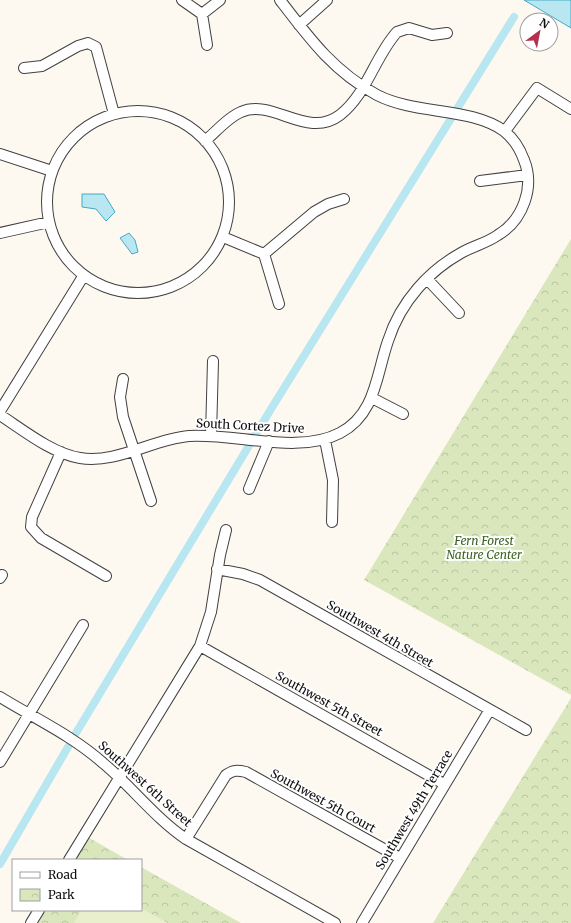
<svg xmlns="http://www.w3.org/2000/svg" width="571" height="923" viewBox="0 0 571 923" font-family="Merriweather,serif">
  <defs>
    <pattern id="park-crowns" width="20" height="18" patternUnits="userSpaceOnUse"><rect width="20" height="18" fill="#dae7bc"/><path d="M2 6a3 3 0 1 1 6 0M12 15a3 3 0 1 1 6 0" fill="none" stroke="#bac5a0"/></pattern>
  </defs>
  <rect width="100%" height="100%" fill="#fef9f0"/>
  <path fill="url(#park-crowns)" d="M571 239V695L364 580Z
    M571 698V923H433Z
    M86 836 128 860H71Z
    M141 867 241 923H33L41 910H141Z"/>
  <path fill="#e9eecd" d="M141 908 168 923H74L81 910H141Z"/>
  <path fill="#b8e7f2" stroke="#44a9c5" d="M524 0H571V28Z
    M82 194H104L115 212 106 221 96 209 82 207Z
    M129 233 135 240 138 252 132 254 120 238Z"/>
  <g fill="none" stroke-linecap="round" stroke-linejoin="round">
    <path stroke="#b8e7f2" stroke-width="8" d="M76 733 271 409 514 17
      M0 864 68 747"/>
    <g stroke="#414141" stroke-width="12">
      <path id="minor" d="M182 0 202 14 207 45
        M202 14 220 0
        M299 25 327 0
        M24 68 42 66 78 46 88 43 96 47 114 114
        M47 202a91 91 0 1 1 182 0a91 91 0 1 1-182 0Z
        M505 131 537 88 571 109
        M205 141C216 132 228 117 241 112 273 98 307 140 340 115 367 94 375 56 397 32L409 28 432 35 447 33
        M0 154 52 171
        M480 181 527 175
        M0 233 49 222
        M223 237 264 254
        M264 254 314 212 328 204 344 199
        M264 254 279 304
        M427 279 459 313
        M123 379 120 397 123 417 151 501
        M372 398 403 414
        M0 411 84 275
        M0 415C23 430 53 454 80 458 117 464 153 439 189 436 237 433 298 455 340 433 376 414 376 375 388 341 394 322 405 303 418 288 430 274 445 262 461 253 473 246 487 243 498 235 523 220 535 187 524 160 520 149 513 138 504 131 471 107 416 115 377 95 334 72 309 38 280 0
        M211 435 213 361
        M325 440 333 480 332 522
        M61 452 32 517 31 527 41 538 106 576
        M249 489 269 441
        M217 569 243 574 260 580 526 730
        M0 578 2 575
        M200 646 444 784
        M0 697C34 718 73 736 103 763 132 787 155 818 186 839L335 923
        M0 762 83 625
        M186 839 226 775C233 770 237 770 246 772L400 858
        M69 860 200 646 211 612 220 555 226 530
        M31 923 39 910
        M362 923 489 711"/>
    </g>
    <use href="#minor" stroke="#fff" stroke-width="10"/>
  </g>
  <g text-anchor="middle" stroke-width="4" stroke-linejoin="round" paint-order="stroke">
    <g font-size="12" fill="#0e0e0e" stroke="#fff">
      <text transform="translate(250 426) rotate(3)" y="4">South Cortez Drive</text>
      <text transform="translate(380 634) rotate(30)" y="4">Southwest 4th Street</text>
      <text transform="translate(329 704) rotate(29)" y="4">Southwest 5th Street</text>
      <text transform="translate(145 784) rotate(42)" y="4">Southwest 6th Street</text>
      <text transform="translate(323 801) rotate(29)" y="4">Southwest 5th Court</text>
      <text transform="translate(414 810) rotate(-59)" y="4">Southwest 49th Terrace</text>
    </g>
    <g font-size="12" font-style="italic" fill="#3b6222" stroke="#fff">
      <text x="484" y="545">Fern Forest<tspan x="484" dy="14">Nature Center</tspan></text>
    </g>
  </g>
  <rect x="12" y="859" width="130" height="52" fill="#ffffff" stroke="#9f9f9f"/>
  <rect x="20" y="872" width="20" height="6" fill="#ffffff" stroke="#9f9f9f"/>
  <text x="48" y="879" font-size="12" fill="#0e0e0e">Road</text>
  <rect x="20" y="889" width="20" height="12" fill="url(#park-crowns)" stroke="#9f9f9f"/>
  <text x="48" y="899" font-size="12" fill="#0e0e0e">Park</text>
  <g transform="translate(539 32) rotate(32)"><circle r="19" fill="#ffffff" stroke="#9f9f9f"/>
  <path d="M0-3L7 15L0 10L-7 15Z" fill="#b52f4e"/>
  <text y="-6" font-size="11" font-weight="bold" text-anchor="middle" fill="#0e0e0e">N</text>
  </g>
</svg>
